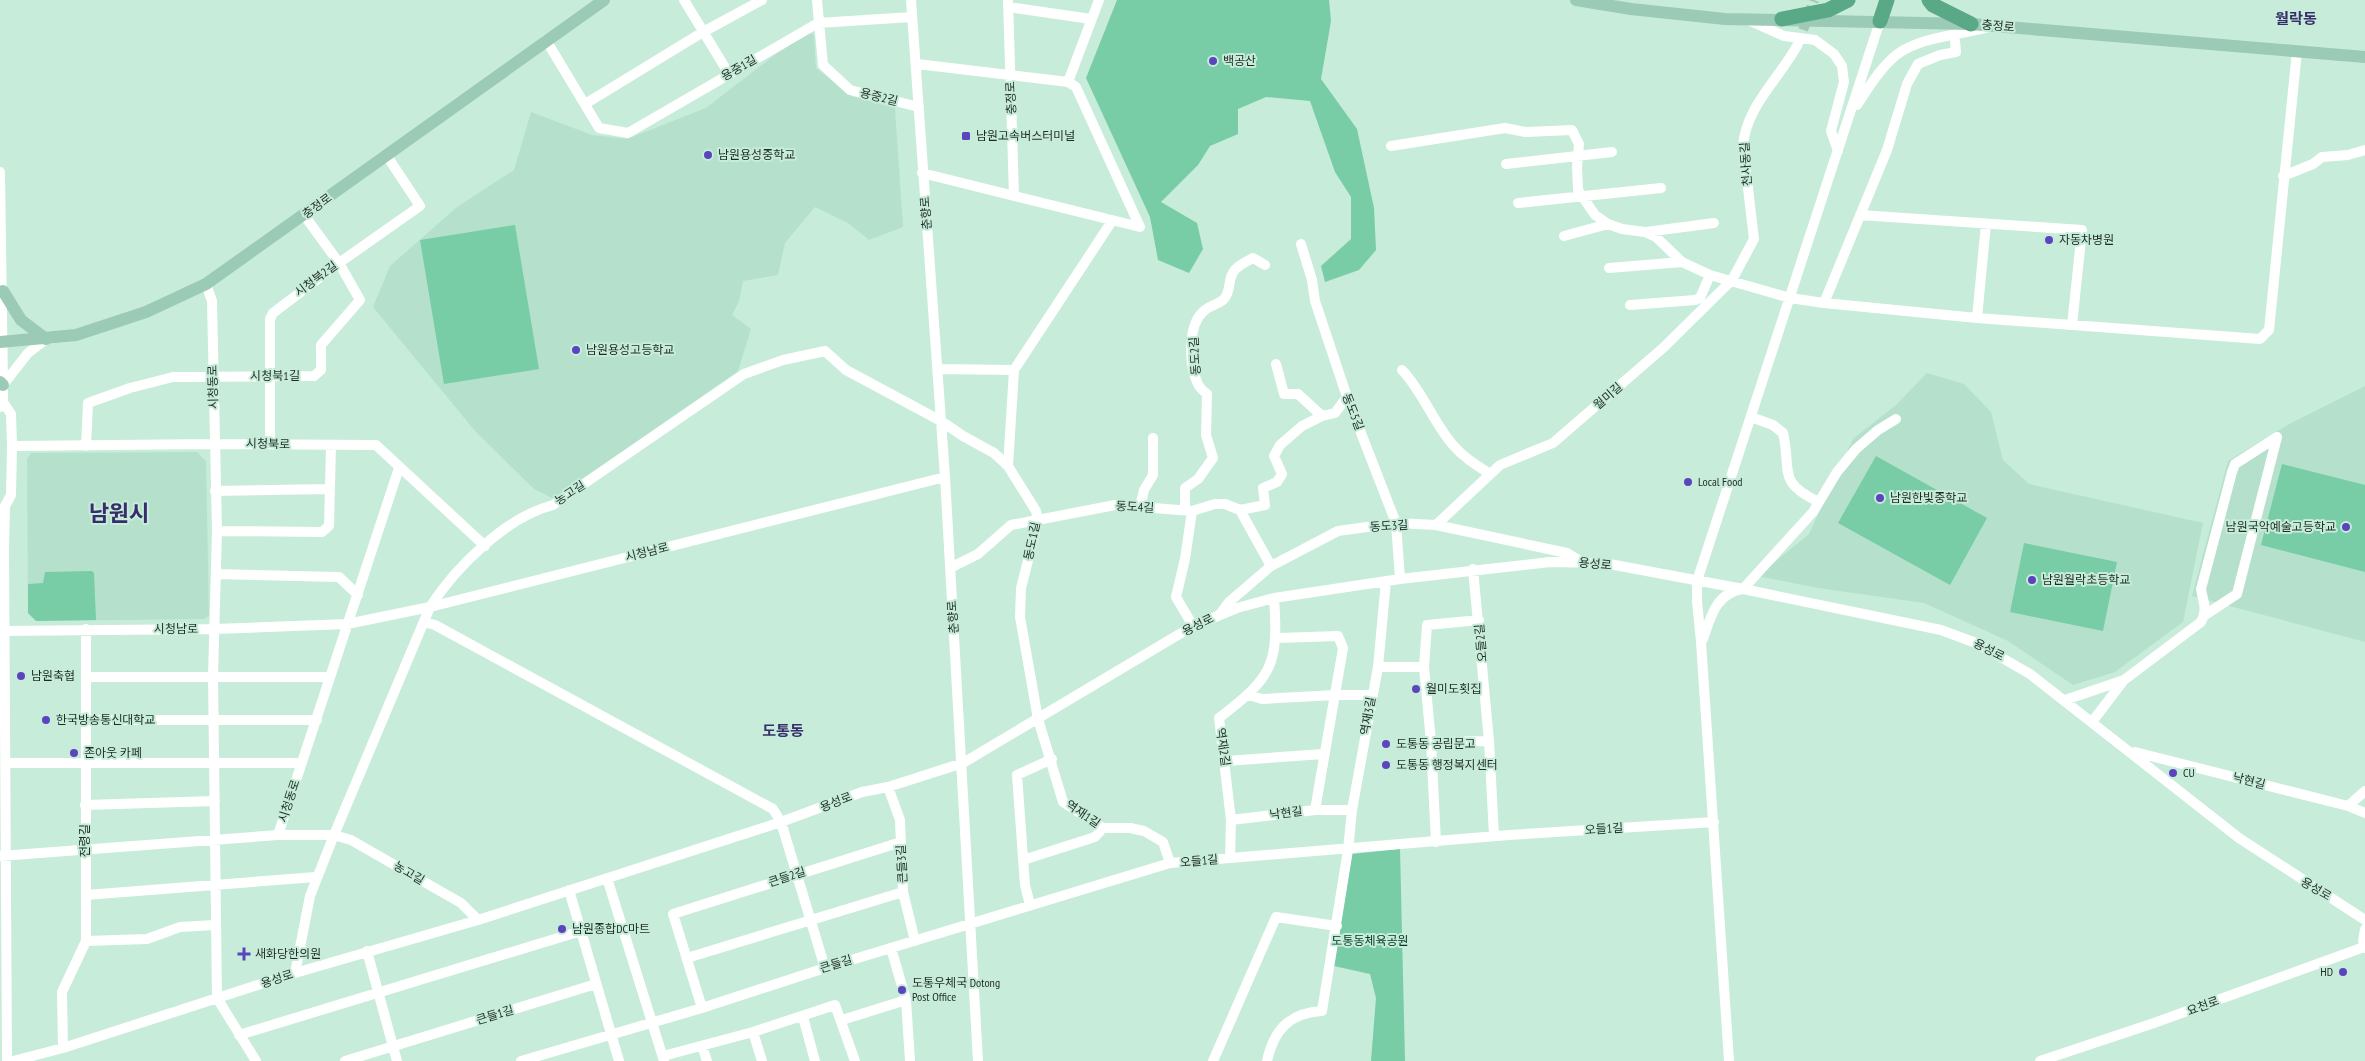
<svg xmlns="http://www.w3.org/2000/svg" width="2365" height="1061" viewBox="0 0 2365 1061" font-family="'PT Sans Narrow','Noto Sans KR',sans-serif">
  <rect width="100%" height="100%" fill="#c7ecd9"/>
  <path fill="#b5e1cc" d="M811 32 814 36 816 68 851 96 895 108 903 227 869 240 848 223 815 207 785 243 778 275 743 281 739 301 732 315 751 329 738 371 554 499 534 489 475 431 373 307 390 266 457 207 514 170 531 112 592 135 627 139 706 108 776 54Z
    M1927 373 1964 384 1991 412 2003 460 2029 484 2203 523 2183 622 2115 672 2073 685 2008 641 1924 603 1818 588 1758 576 1809 534 1853 439 1896 405Z
    M2365 386V642L2192 596 2228 461 2291 423Z
    M197 452 206 461 209 616 204 619 36 621 28 613 27 459 31 453Z"/>
  <path fill="#78cca6" d="M1117 0H1329L1331 21 1321 79 1357 129 1374 208 1376 250 1359 270 1325 282 1321 266 1351 239V197L1335 172 1310 101 1266 97 1238 109V134L1210 146 1198 165 1161 202 1197 223 1203 249 1189 273 1158 260 1150 217 1086 78Z
    M515 225 539 369 444 384 420 240Z
    M1876 456 1987 518 1950 585 1838 523Z
    M2282 464 2365 485V572L2261 545Z
    M2024 543 2117 562 2103 631 2010 612Z
    M92 571 94 573 96 620 36 621 28 613V584L43 583 45 572Z
    M1400 849 1405 1061H1371L1376 998 1370 974 1334 966 1352 854Z"/>
  <g fill="none" stroke-linecap="round" stroke-linejoin="round">
    <path stroke="#a5c6b5" stroke-width="10" stroke-dasharray="10 5" stroke-linecap="butt" d="M1798 44 1814 0"/>
    <path stroke="#fff" stroke-width="10" d="M684 0 729 74
      M817 0 823 65 850 90 919 107
      M911 0 945 477 978 1061
      M1008 0 1014 196
      M1008 7 1091 19
      M1748 20 1784 36 1815 40 1834 54 1842 66 1844 82 1831 131 1838 151
      M546 40 599 128 628 133 818 23 912 17
      M917 64 1068 82 1076 87 1140 227 922 173
      M1068 82 1099 0
      M585 104 703 32 762 0
      M1857 105C1869 87 1884 62 1902 51 1927 36 1961 35 1989 27
      M1391 146 1505 128 1526 132 1572 130 1579 144 1577 167 1578 190 1595 215 1608 224 1622 229 1645 232 1656 237 1682 262 1710 275 1790 298 1824 303 1977 318 2260 339 2269 330 2297 51
      M1506 164 1612 152
      M0 172 3 385V402L0 407
      M2283 176 2313 164 2322 157 2348 155 2365 150
      M1518 203 1661 188
      M1860 215 2082 230 2072 325
      M1646 232 1714 223
      M1564 236 1608 224
      M1301 244 1312 280 1315 301 1347 397 1396 523 1400 579
      M1609 268 1682 262
      M206 284 212 301 217 531 213 676 217 998 256 1061
      M1824 303 1887 150 1907 84 1918 64 1940 55 1956 52 1955 41
      M1630 305 1695 300 1700 298 1710 275
      M1977 318 1986 224
      M1276 364 1284 394H1298L1322 416
      M938 369 1014 370
      M1014 370 1008 466 1036 511 1038 521 1021 588 1020 617 1038 719 1063 802 1103 828H1130L1144 831 1163 842 1170 863
      M1014 370 1112 221
      M1402 370C1423 392 1433 422 1453 445 1463 457 1476 465 1490 474
      M3 385 28 353 46 339
      M3 402 11 414 12 446 11 495 5 506 4 549 7 1061
      M1751 417 1773 425 1783 433C1792 471 1776 482 1819 502
      M270 444V319L273 313 339 263 420 206 387 156
      M12 446 213 444 376 445 485 546
      M86 446 88 403 130 388 173 377 314 376 321 370V345L360 300 339 263 304 215
      M215 491 330 489
      M1140 507 1144 490 1153 475V438
      M1185 510V488L1198 479 1213 458 1206 435 1207 394C1203 391 1199 387 1197 382 1189 363 1187 324 1205 310 1211 305 1218 305 1224 299 1232 290 1227 280 1234 271 1238 265 1247 261 1253 258L1265 265
      M1240 510 1265 505 1263 488 1277 482 1282 474 1274 456 1280 445 1302 426 1322 416 1335 413 1347 397
      M1192 511 1185 559 1176 597 1193 626
      M1436 525 1500 465 1553 443 1663 348 1732 280 1754 239 1743 146C1746 106 1780 78 1798 44
      M217 531 322 532 329 526 331 445
      M950 568 978 554 1011 525 1115 505 1192 511 1215 504H1225L1240 510 1271 566
      M1473 569 1489 741 1494 836
      M216 574 339 577 358 595
      M1220 614 1229 602 1271 566 1338 531 1396 523 1436 525 1567 553 1580 561
      M424 622 435 625 773 809 781 822 825 968
      M0 631 215 629 347 624 430 607 945 477
      M1277 638 1338 636 1343 648 1315 810
      M1703 639C1711 616 1716 593 1743 589L1813 512 1837 472 1856 449 1878 430 1896 419
      M1378 667H1424
      M86 677H330
      M2124 680 2201 622C2208 609 2203 602 2201 589L2232 472 2235 464 2277 437 2237 594 2205 615
      M1249 695 1262 699 1335 695H1371
      M2065 700 2124 680 2092 722
      M85 720H317
      M1431 742 1489 741
      M2135 752 2348 806 2365 813
      M1226 761 1323 754
      M6 763H301
      M888 787 900 820 903 892 915 941
      M85 805 215 801
      M2348 806 2365 791
      M1231 820 1315 810H1352
      M278 835 399 468
      M1436 842 1431 742 1424 667 1427 625 1479 620
      M0 856 278 835H334L310 896 295 973
      M1230 858 1231 820 1219 718C1272 677 1279 666 1274 598
      M1023 860 1095 837 1103 828
      M607 878 664 1061
      M569 890 619 1061
      M86 895 316 877
      M1030 905 1025 885 1017 775 1052 759
      M478 920 461 903 351 840 334 835 430 607C456 567 506 517 553 505L744 374 783 360 825 351 846 370 941 421 963 436 994 453 1008 466
      M2365 929 2363 941 2365 948
      M86 941 147 939 180 927 215 925
      M891 948 906 1000 910 1061
      M367 951 397 1061
      M687 958 903 892
      M702 1008 673 914 901 842
      M803 1017 815 1061
      M842 1020 906 1000
      M753 1032 762 1061
      M239 1035 581 931
      M702 1046 707 1061
      M63 1048 62 992 86 941V629
      M663 1056 753 1032 835 1005 855 1061
      M13 1061 63 1048 295 973 478 920 781 822 862 792 888 787 963 763 1193 626 1237 608 1274 598 1400 579 1550 562 1604 563 1743 589 1941 630 1976 643 2030 674 2239 838 2365 920
      M345 1061 596 984
      M521 1061 702 1008 825 968 1170 863 1509 835 1714 822
      M1213 1061 1276 917 1337 926
      M1267 1061C1274 1029 1290 1013 1322 1011L1348 850 1352 810 1378 667 1386 581
      M1729 1061 1701 642 1697 601V581L1880 21
      M2040 1061 2154 1023 2364 947"/>
    <path stroke="#9bcbb6" stroke-width="12" d="M1576 0 1631 9 1725 19 1971 24 2365 57
      M3 291 21 320 46 339
      M0 342 76 335 146 312 206 284 604 0
      M0 382 3 385"/>
    <path stroke="#59a986" stroke-width="15" d="M1929 0 1933 5 1971 24
      M1782 19 1828 10 1848 0
      M1880 21 1887 0"/>
  </g>
  <g fill="#5a45bd" stroke="#c7ecd9" stroke-width="2">
    <circle cx="1213" cy="61" r="5"/>
    <rect x="961" y="131" width="10" height="10" rx="2.5"/>
    <circle cx="708" cy="155" r="5"/>
    <circle cx="2049" cy="240" r="5"/>
    <circle cx="576" cy="350" r="5"/>
    <circle cx="1688" cy="482" r="5"/>
    <circle cx="1880" cy="498" r="5"/>
    <circle cx="2346" cy="527" r="5"/>
    <circle cx="2032" cy="580" r="5"/>
    <circle cx="21" cy="676" r="5"/>
    <circle cx="1416" cy="689" r="5"/>
    <circle cx="46" cy="720" r="5"/>
    <circle cx="1386" cy="744" r="5"/>
    <circle cx="74" cy="753" r="5"/>
    <circle cx="1386" cy="765" r="5"/>
    <circle cx="2173" cy="773" r="5"/>
    <circle cx="562" cy="929" r="5"/>
    <path d="M241.5 946.5h5v5h5v5h-5v5h-5v-5h-5v-5h5z"/>
    <circle cx="2343" cy="972" r="5"/>
    <circle cx="902" cy="990" r="5"/>
  </g>
  <g text-anchor="middle" stroke-width="4" stroke-linejoin="round" paint-order="stroke">
    <g font-size="12" fill="#1e2c25" stroke="#c7ecd9">
      <text transform="translate(1998 26) rotate(5)" y="4">충정로</text>
      <text transform="translate(739 68) rotate(-30)" y="4">용중1길</text>
      <text transform="translate(879 97) rotate(14)" y="4">용중2길</text>
      <text transform="translate(1011 98) rotate(-93)" y="4">충정로</text>
      <text transform="translate(1746 164) rotate(-94)" y="4">천사동길</text>
      <text transform="translate(317 206) rotate(-36)" y="4">충정로</text>
      <text transform="translate(926 213) rotate(-94)" y="4">춘향로</text>
      <text transform="translate(316 279) rotate(-37)" y="4">시청북2길</text>
      <text transform="translate(1195 356) rotate(-94)" y="4">동도2길</text>
      <text x="275" y="380">시청북1길</text>
      <text transform="translate(213 387) rotate(-91)" y="4">시청동로</text>
      <text transform="translate(1608 396) rotate(-41)" y="4">월미길</text>
      <text transform="translate(1353 412) rotate(69)" y="4">동도5길</text>
      <text transform="translate(268 444) rotate(1)" y="4">시청북로</text>
      <text transform="translate(570 493) rotate(-33)" y="4">농고길</text>
      <text transform="translate(1135 507) rotate(3)" y="4">동도4길</text>
      <text transform="translate(1389 526) rotate(-4)" y="4">동도3길</text>
      <text transform="translate(1032 541) rotate(-78)" y="4">동도1길</text>
      <text transform="translate(647 552) rotate(-14)" y="4">시청남로</text>
      <text transform="translate(1595 564) rotate(5)" y="4">용성로</text>
      <text transform="translate(953 617) rotate(-94)" y="4">춘향로</text>
      <text transform="translate(1198 625) rotate(-27)" y="4">용성로</text>
      <text x="176" y="633">시청남로</text>
      <text transform="translate(1481 643) rotate(-95)" y="4">오들2길</text>
      <text transform="translate(1989 650) rotate(27)" y="4">용성로</text>
      <text transform="translate(1368 716) rotate(-80)" y="4">역재3길</text>
      <text transform="translate(1223 747) rotate(82)" y="4">역재2길</text>
      <text transform="translate(2249 781) rotate(14)" y="4">낙현길</text>
      <text transform="translate(289 801) rotate(-72)" y="4">시청동로</text>
      <text transform="translate(836 802) rotate(-21)" y="4">용성로</text>
      <text transform="translate(1286 813) rotate(-7)" y="4">낙현길</text>
      <text transform="translate(1083 814) rotate(34)" y="4">역재1길</text>
      <text transform="translate(1604 829) rotate(-4)" y="4">오들1길</text>
      <text transform="translate(85 841) rotate(-90)" y="4">전령길</text>
      <text transform="translate(1199 861) rotate(-5)" y="4">오들1길</text>
      <text transform="translate(902 864) rotate(-93)" y="4">큰들3길</text>
      <text transform="translate(409 873) rotate(30)" y="4">농고길</text>
      <text transform="translate(787 877) rotate(-18)" y="4">큰들2길</text>
      <text transform="translate(2316 889) rotate(30)" y="4">용성로</text>
      <text transform="translate(836 964) rotate(-17)" y="4">큰들길</text>
      <text transform="translate(277 979) rotate(-18)" y="4">용성로</text>
      <text transform="translate(2203 1006) rotate(-20)" y="4">요천로</text>
      <text transform="translate(495 1015) rotate(-17)" y="4">큰들1길</text>
    </g>
    <g font-size="12" fill="#1e2c25" stroke="#c7ecd9" text-anchor="start">
      <text x="1223" y="65">백공산</text>
      <text x="976" y="140">남원고속버스터미널</text>
      <text x="718" y="159">남원용성중학교</text>
      <text x="2059" y="244">자동차병원</text>
      <text x="586" y="354">남원용성고등학교</text>
      <text x="1698" y="486">Local Food</text>
      <text x="1890" y="502">남원한빛중학교</text>
      <text x="2336" y="531" text-anchor="end">남원국악예술고등학교</text>
      <text x="2042" y="584">남원월락초등학교</text>
      <text x="31" y="680">남원축협</text>
      <text x="1426" y="693">월미도횟집</text>
      <text x="56" y="724">한국방송통신대학교</text>
      <text x="1396" y="748">도통동 공립문고</text>
      <text x="84" y="757">존아웃 카페</text>
      <text x="1396" y="769">도통동 행정복지센터</text>
      <text x="2183" y="777">CU</text>
      <text x="572" y="933">남원종합DC마트</text>
      <text x="255" y="958">새화당한의원</text>
      <text x="2333" y="976" text-anchor="end">HD</text>
      <text x="912" y="987">도통우체국 Dotong<tspan x="912" dy="14">Post Office</tspan></text>
    </g>
    <g font-size="12" fill="#013725" stroke="#c7ecd9">
      <text x="1370" y="945">도통동체육공원</text>
    </g>
    <g font-size="15" font-weight="bold" fill="#362e6a" stroke="#c7ecd9">
      <text x="2296" y="24">월락동</text>
      <text x="783" y="736">도통동</text>
    </g>
    <g font-size="22" font-weight="bold" fill="#362e6a" stroke="#c7ecd9">
      <text x="119" y="521">남원시</text>
    </g>
  </g>
</svg>
